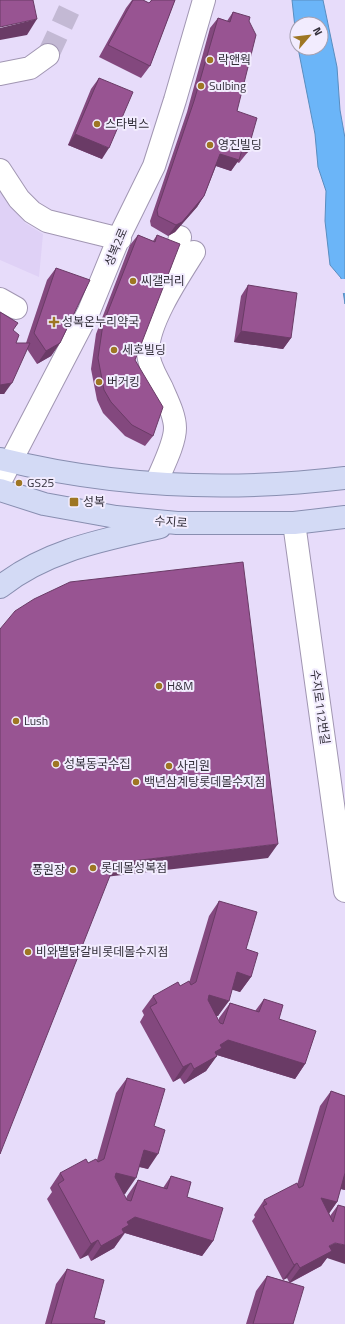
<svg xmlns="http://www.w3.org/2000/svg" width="345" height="1324" viewBox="0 0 345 1324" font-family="'Titillium Web','Noto Sans KR',sans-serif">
  <rect width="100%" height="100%" fill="#e7dcfa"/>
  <path fill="#dfd1f6" d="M0 192 25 223 43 234 39 277 0 260Z"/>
  <path fill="#6bb5f8" stroke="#5a8dbf" d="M292 0H323L337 67 340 110 345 138V304L341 278 330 265 325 221 326 191 318 167 315 134 298 48H321V24H297V46Z"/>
  <path fill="#e7dcfa" d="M339 279H345V293H341Z"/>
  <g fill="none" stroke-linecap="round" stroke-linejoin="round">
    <path stroke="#c3b9d4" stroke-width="22" stroke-dasharray="22 11" stroke-linecap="butt" d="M48 55 69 10"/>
    <g stroke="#a196b2" stroke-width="24">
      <path id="minor" d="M0 74 30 68 48 55
        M0 170 19 199 32 212 47 221 120 239
        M176 257 180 237
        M0 299 16 308
        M0 482 89 311 120 235 154 166 175 100 204 0
        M156 483C162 468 175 444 175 428 175 415 167 400 162 388 156 376 148 364 148 351 148 322 179 276 194 252
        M294 523 345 891"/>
    </g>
    <g stroke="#888eb0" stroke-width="24">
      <path id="major" d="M0 459C113 487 229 492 345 478
        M0 490 44 504 116 517 177 523H294L345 517
        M0 587C47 550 103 540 160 527"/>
    </g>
    <use href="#minor" stroke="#fff" stroke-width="22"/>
    <use href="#major" stroke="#d3daf5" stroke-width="22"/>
  </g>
  <path fill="#83487e" d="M132 0H143L149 3 151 0H175L150 66 141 78 99 57 126 8Z
    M233 12 249 21 237 111 247 153 239 163 237 162 231 171 216 166 204 196 197 207 175 232 168 236 151 226 150 221 187 112 210 28 218 18 227 21Z
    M99 78 102 159 68 145 91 89Z
    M138 235 153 241 157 235 135 360 153 436 145 446 125 436 103 413 97 400 91 369 96 334 130 245Z
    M56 268 60 343 51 356 37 364 27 349 4 394H0V312L13 330 16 343H26L47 280Z
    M248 285 291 338 283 349 234 342 241 296Z
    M219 901 246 949 251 977 240 992 232 989 218 1016H216L219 1021V1018L230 1003 255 1011 264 999 279 1019 305 1064 295 1079 217 1055 206 1071 184 1084 180 1078 173 1082 140 1022 144 1015 142 1011 153 996 189 983 209 916Z
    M127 1078 154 1126 148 1169 139 1167 125 1194 123 1193 126 1199 127 1196 138 1180 163 1188 171 1176 187 1197 213 1241 202 1256 125 1233 114 1248 91 1261 88 1255 80 1259 47 1199 52 1192 50 1188 60 1173 88 1163 97 1160 116 1093Z
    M331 1091 345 1096V1190L340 1189 337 1202 329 1213 330 1216 338 1205 327 1258 321 1266 290 1283 293 1324H246L256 1291 267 1276 289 1282 287 1278 283 1280 252 1221 255 1217 254 1215 264 1200 297 1185 320 1106Z
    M67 1269 94 1318 104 1324H45L56 1284Z"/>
  <path fill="#6a3b66" d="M37 19 27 35 0 40V28Z
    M75 134 109 148 102 159 68 145Z
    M220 154 239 160 231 171 213 165Z
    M204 196 197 207 175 232 168 236 176 225Z
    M241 331 291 338 283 349 234 342Z
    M60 343 51 356 37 364 46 351Z
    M12 383 4 394H0V385Z
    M278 844 268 858 105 877 115 863Z
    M237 972 251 977 240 992 226 988Z
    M209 995 229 1001 218 1016 198 1011Z
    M228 1040 305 1064 295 1079 217 1055 216 1056H217L206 1071 184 1084 194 1069 220 1045Z
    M191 1063 180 1078 173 1082 183 1067Z
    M144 1150 158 1154 148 1169 133 1165Z
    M345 1172V1190L335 1187Z
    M116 1173 136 1178 125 1194 106 1188Z
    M321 1198 337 1202 326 1218Z
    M135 1217 213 1241 202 1256 125 1233H123H124L114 1248 91 1261 101 1246 127 1222Z
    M98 1240 88 1255 80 1259 91 1244Z
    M335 1243 345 1245V1264L327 1258 321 1266 289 1283 300 1268 329 1246Z
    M297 1263 287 1278 283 1280 294 1265Z"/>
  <path fill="#985492" stroke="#6a3b66" d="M0 0H33L37 19 0 27Z
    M133 0H143L149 3 152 0H175L150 66 108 45Z
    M233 12 250 17 249 21 256 35 237 111 257 118 247 153 242 150 239 160 220 154 204 196 182 222 176 225 158 216 157 210 194 101 218 18 230 22Z
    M99 78 133 92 109 148 75 134Z
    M138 235 155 242 157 235 180 244 135 360 163 407 153 436 132 425 111 402 104 390 98 358 103 324Z
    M56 268 90 280 60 343 46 351 34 333Z
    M248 285 297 293 291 338 241 331Z
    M0 312 18 323 13 330 19 335 16 343H30L12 383 0 385Z
    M243 562 278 844 115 863 0 1154V629L15 611 34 599 70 582Z
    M219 901 257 912 246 949 258 953 251 977 237 972 229 1001 209 995 208 1000 220 1023 223 1024 230 1003 259 1012 264 999 283 1005 279 1019 316 1031 305 1064 228 1040 220 1045 222 1048 215 1052 217 1056 194 1069 191 1063 183 1067 150 1007 157 1003 153 996 178 982 180 986 189 981 191 985 196 982Z
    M127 1078 165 1089 154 1126 165 1130 158 1154 144 1150 136 1178 116 1173 115 1177 127 1200 131 1201 138 1180 167 1189 171 1176 191 1182 187 1197 223 1208 213 1241 135 1217 127 1222 129 1225 122 1229 124 1233 101 1246 98 1240 91 1244 58 1184 64 1180 60 1173 86 1159 88 1163 96 1159 98 1162 104 1159Z
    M331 1091 345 1096V1173L337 1202 321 1198 333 1222 338 1205 345 1207V1245L335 1243 329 1246 332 1251 300 1268 297 1263 294 1265 263 1206 267 1204 264 1200 297 1183 299 1188 303 1186Z
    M67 1269 104 1280 94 1318 105 1321 104 1324H51Z
    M267 1276 304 1287 293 1324H253Z"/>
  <g fill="#9e7623" stroke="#f2ecfe" stroke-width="1.5">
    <circle cx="210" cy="60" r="4"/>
    <circle cx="201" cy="86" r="4"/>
    <circle cx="97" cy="124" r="4"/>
    <circle cx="210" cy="145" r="4"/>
    <circle cx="133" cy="281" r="4"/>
    <path d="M52 316h4v4h4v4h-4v4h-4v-4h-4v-4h4z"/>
    <circle cx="114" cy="350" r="4"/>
    <circle cx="99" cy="382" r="4"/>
    <circle cx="19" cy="483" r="4"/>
    <rect x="69" y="497" width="10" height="10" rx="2"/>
    <circle cx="159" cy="686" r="4"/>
    <circle cx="16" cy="721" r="4"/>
    <circle cx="56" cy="764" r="4"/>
    <circle cx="169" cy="766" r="4"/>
    <circle cx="136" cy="782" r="4"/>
    <circle cx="93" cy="868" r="4"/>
    <circle cx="73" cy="870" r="4"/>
    <circle cx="28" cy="952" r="4"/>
  </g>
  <g text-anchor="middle" stroke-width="4" stroke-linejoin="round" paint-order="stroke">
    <g font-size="12" fill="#332f3a" stroke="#f2ecfe" text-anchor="start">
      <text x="218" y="64">락앤웍</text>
      <text x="209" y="90">Sulbing</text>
      <text x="105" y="128">스타벅스</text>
      <text x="218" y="149">영진빌딩</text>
      <text x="141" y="285">씨갤러리</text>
      <text x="62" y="326">성복온누리약국</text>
      <text x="122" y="354">세호빌딩</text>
      <text x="107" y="386">버거킹</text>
      <text x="27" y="487">GS25</text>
      <text x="83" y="506">성복</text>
      <text x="167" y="690">H&amp;M</text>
      <text x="24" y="725">Lush</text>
      <text x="64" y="768">성복동국수집</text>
      <text x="177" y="770">사리원</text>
      <text x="144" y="786">백년삼계탕롯데몰수지점</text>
      <text x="101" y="872">롯데몰성복점</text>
      <text x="65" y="874" text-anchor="end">풍원장</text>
      <text x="36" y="956">비와별닭갈비롯데몰수지점</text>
    </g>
    <g font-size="12" fill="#332f3a" stroke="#f2ecfe">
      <text transform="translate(116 247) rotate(-67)" y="4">성복2로</text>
      <text transform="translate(171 522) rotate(4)" y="4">수지로</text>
      <text transform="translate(320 707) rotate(82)" y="4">수지로112번길</text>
    </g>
  </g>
  <g transform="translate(309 36) rotate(62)"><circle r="19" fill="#f2ecfe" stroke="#a6a0b0"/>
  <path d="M0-3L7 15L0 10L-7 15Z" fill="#9e7623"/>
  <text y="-6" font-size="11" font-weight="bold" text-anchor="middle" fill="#332f3a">N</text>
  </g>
</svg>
